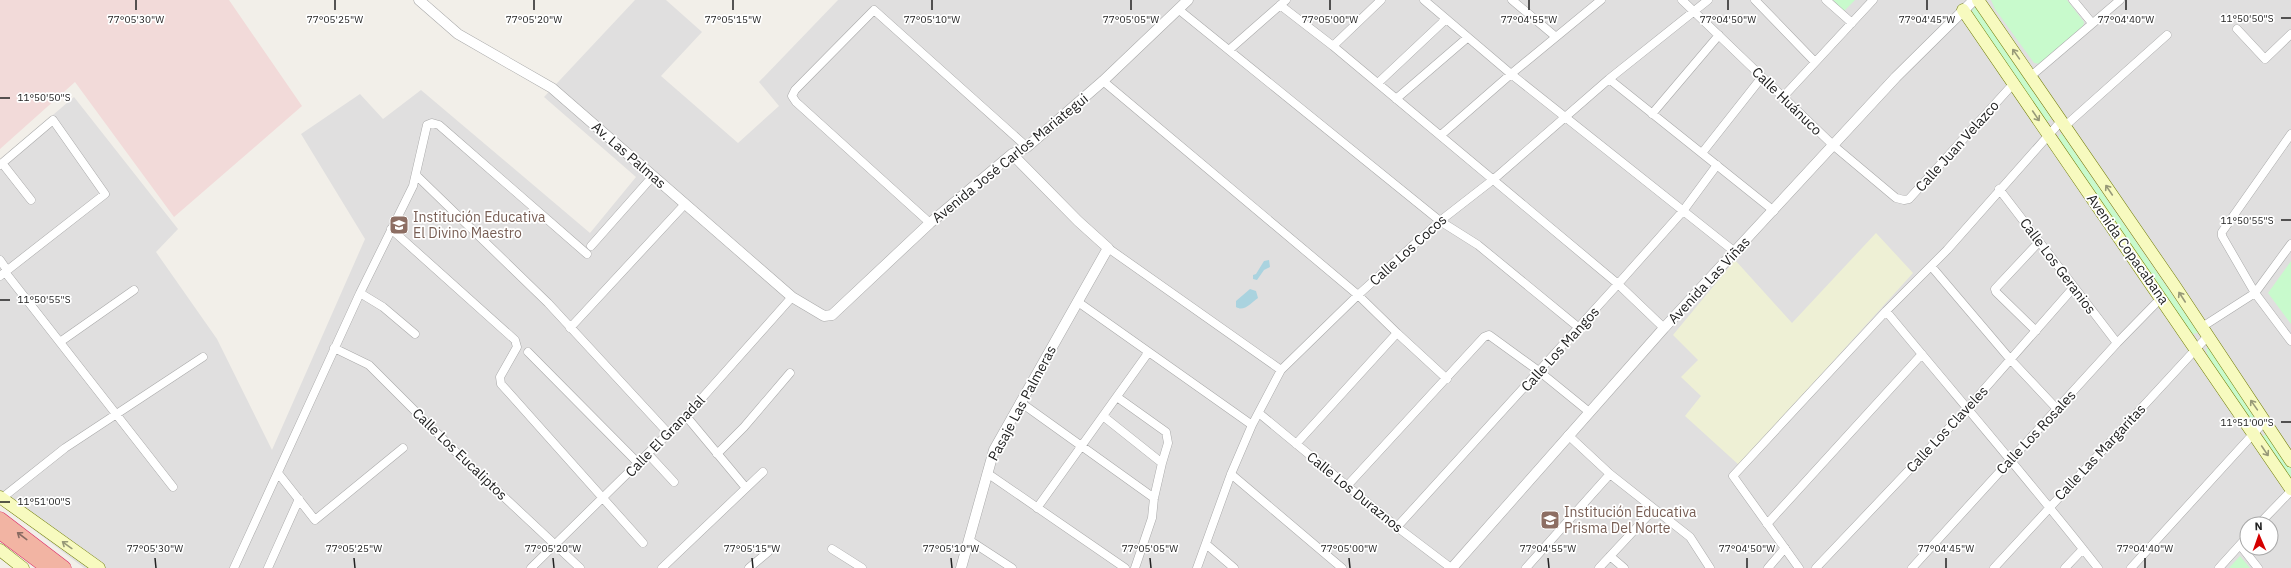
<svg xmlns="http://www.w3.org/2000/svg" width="2291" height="568" viewBox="0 0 2291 568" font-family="'IBM Plex Sans',sans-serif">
  <rect width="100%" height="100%" fill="#f2efe9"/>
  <path fill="#e0dfdf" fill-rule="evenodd" d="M635 0H666L702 32 661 76 738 143 779 106 759 82 838 0H2291V568H84L0 504V160L74 97 178 229 156 252 217 339 272 450 365 239 301 134 360 94 383 119 421 90 590 233 636 177 544 97ZM2247 524H2271V548H2247Z"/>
  <path fill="#f2dad9" d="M0 0H229L302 106 174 217 75 82 0 149Z"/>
  <path fill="#eef0d5" d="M1876 233 1913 273 1739 465 1685 416 1701 396 1681 377 1698 360 1673 335 1735 260 1792 323Z"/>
  <path fill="#c8facc" d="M1833 0H1855L1844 11Z
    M1991 0H2067L2084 22 2083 26 2040 64 2034 63 1995 9Z
    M1973 8H1976L2051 118 2049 121H2046L1972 13Z
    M2062 134 2197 331 2198 333 2192 334 2059 139V135Z
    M2291 261V324L2268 293Z
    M2209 347 2254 417 2252 419H2249L2208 357 2206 349Z
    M2267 433 2291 468V479L2262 437Z
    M2240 556 2250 568H2229Z"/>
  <path fill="#aad3df" d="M1269 260 1270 267 1264 270 1257 280 1253 279V275L1256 274 1264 261Z
    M1250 289 1256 291 1258 298C1251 303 1244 312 1236 307V301Z"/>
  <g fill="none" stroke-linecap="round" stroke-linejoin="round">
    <g stroke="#a9a9a9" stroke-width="9">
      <path id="minor" d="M1424 0 1511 74 1735 252
        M1512 0 1556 37
        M1682 0 1834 146 1896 198 1904 200 1909 199 2014 83
        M1755 0 1815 62
        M1826 0 1852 23
        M2073 0 2092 23
        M1280 5 1333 46 1618 284 1664 328
        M1178 9 1440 221 1478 245 1578 327
        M2237 29 2265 59 2291 34
        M1333 46 1381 0
        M1229 50 1286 0
        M2031 76 2120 0
        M1609 79 1774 211
        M1103 81 1358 295 1397 333
        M1378 83 1445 20
        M1783 97 1873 0
        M1396 99 1467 38
        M1652 114 1719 35
        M2065 126 2167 35
        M2291 134 2222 232V236L2255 293 2291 341
        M1441 135 1511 74 1601 0
        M1702 153 1762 77
        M2 163 31 200
        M0 165 53 120 105 194 0 276
        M417 176 548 303 669 434
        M1999 189 2117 343
        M930 223 796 102 792 96 795 90 874 10 1027 147
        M391 229 515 340 517 347 500 377 501 384 643 543
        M591 246 653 176
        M1108 248 1281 370
        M0 260 7 270
        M1931 266 2010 359 2057 409
        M5 272 173 487
        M360 293 383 307 415 334
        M1078 302 1252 425
        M1886 311C1957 397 2029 480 2098 568
        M2202 327 2255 293 2291 244
        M570 328 685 204
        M2036 331 1996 292 1995 289 2039 242
        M60 342 134 290
        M334 348 369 365 458 454 580 568
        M528 352 639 464
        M1117 397 1166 432 1168 443 1162 463
        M1020 402 1154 498
        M1260 414 1397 527 1451 568
        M686 416 746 488
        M1103 416 1162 463 1154 498 1152 518 1135 568
        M1568 435 1610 474 1690 537 1710 568
        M1296 444 1397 333 1447 379
        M717 454 744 427 790 373
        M649 455 674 482
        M278 473 315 520 403 448
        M987 473 1125 568
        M1231 474 1342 568
        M1347 486 1484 337 1489 335 1540 372 1588 411
        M2 498 65 448 203 357
        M1037 508 1148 353
        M1767 524 1922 354
        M2259 524 2291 491
        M1397 527 1618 284 1683 211 1717 165
        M969 540 1012 568
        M1206 544 1234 568
        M2240 545 2258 568
        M832 549 862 568
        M1610 556 1624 568
        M234 568 360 293 413 186 427 125 432 123 439 125 587 254
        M268 568 299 499
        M531 568 686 416 792 297
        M662 568 763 472
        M749 568 768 552
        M1197 568 1231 474 1252 425 1281 370 1358 295 1440 221 1494 179 1609 79 1708 0
        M1526 568 1610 474
        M1599 568 1654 509
        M1768 568 1785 548
        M1799 568 1733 476 1886 311 1947 250 2062 120
        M1816 568 1966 410 2074 287
        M1912 568 2117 343 2161 298
        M1994 568 2207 337
        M2065 568 2083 549
        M2131 568 2265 421
        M2219 568 2247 537"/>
    </g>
    <g stroke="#a9a9a9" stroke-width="11">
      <path id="tertiary" d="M419 0 458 34 552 88 792 297 824 316 832 315 930 223 1012 154 1027 147 1103 81 1188 0
        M961 568 994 450 1108 248 1078 221 1012 154
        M1452 568 1664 328 1896 77 1974 0"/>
    </g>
    <g stroke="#707d05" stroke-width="13">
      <path id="secondary" d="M1978 0 2174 285 2291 461
        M1963 10 2291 489
        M0 497 99 568
        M0 550 23 568"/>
    </g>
    <g stroke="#dc2a67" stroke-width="15">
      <path id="trunk" d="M0 519 64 568
        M0 532 48 568"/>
    </g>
    <use href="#minor" stroke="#fff" stroke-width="8"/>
    <use href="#tertiary" stroke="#fff" stroke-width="10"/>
    <use href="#secondary" stroke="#f7fabf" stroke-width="12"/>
    <use href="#trunk" stroke="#f2b4a3" stroke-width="14"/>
  </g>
  <defs><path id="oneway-shaft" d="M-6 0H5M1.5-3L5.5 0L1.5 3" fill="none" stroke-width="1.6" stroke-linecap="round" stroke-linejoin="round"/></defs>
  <g stroke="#979978">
    <use href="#oneway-shaft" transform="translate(2016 54) rotate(-125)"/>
    <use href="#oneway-shaft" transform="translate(2036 116) rotate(56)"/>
    <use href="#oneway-shaft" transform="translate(2109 190) rotate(-124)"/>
    <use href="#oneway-shaft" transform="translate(2182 297) rotate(-123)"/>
    <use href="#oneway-shaft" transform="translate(2254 405) rotate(-125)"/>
    <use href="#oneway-shaft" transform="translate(2265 451) rotate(56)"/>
    <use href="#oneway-shaft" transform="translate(67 545) rotate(-144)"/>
  </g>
  <use stroke="#8a6b62" href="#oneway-shaft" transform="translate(22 536) rotate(-143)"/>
  <path fill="none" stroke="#222" stroke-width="1.5" d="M136 0V10M335 0V10M534 0V10M733 0V10M932 0V10M1131 0V10M1330 0V10M1529 0V10M1728 0V10M1927 0V10M2126 0V10M2281 18H2291M0 98H10M2281 220H2291M0 300H10M2281 422H2291M0 502H10M155 558 156 568M354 558 355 568M553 558 554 568M752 558 753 568M951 558 952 568M1150 558 1151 568M1349 558 1350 568M1548 558 1549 568M1747 558V568M1946 558V568M2145 558V568"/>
  <defs>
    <g id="school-square" transform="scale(1)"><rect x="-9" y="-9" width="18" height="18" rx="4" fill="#8d6e63" stroke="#fff"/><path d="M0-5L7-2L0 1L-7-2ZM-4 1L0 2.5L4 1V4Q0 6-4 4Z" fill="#fff"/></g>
  </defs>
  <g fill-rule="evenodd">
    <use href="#school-square" x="399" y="225"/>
    <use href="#school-square" x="1550" y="520"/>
  </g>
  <g text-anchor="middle" stroke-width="3.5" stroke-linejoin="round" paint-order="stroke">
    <g font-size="14" fill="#222" stroke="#fff">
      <text transform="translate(1787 101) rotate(44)" y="5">Calle Huánuco</text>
      <text transform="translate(1957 146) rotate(-48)" y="5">Calle Juan Velazco</text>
      <text transform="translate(629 155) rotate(41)" y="5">Av. Las Palmas</text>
      <text transform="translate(1010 158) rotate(-39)" y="5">Avenida José Carlos Mariategui</text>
      <text transform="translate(2128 249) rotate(55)" y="5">Avenida Copacabana</text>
      <text transform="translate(1408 250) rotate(-42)" y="5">Calle Los Cocos</text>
      <text transform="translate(2058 266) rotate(53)" y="5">Calle Los Geranios</text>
      <text transform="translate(1709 280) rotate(-47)" y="5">Avenida Las Viñas</text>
      <text transform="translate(1560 349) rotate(-48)" y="5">Calle Los Mangos</text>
      <text transform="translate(1022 403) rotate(-62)" y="5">Pasaje Las Palmeras</text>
      <text transform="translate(1947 429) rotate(-47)" y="5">Calle Los Claveles</text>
      <text transform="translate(2036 432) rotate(-47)" y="5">Calle Los Rosales</text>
      <text transform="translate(665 436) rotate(-46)" y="5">Calle El Granadal</text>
      <text transform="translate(2100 452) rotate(-47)" y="5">Calle Las Margaritas</text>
      <text transform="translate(460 454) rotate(44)" y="5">Calle Los Eucaliptos</text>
      <text transform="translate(1355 492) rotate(39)" y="5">Calle Los Duraznos</text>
    </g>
    <g font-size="14" fill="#785e54" stroke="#fff" text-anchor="start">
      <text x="413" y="222">Institución Educativa<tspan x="413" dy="16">El Divino Maestro</tspan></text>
      <text x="1564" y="517">Institución Educativa<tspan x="1564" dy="16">Prisma Del Norte</tspan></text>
    </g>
  </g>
  <g font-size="10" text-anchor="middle" fill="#222" stroke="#fff" stroke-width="3.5" stroke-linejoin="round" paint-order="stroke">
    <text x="2247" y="22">11°50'50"S</text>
    <text x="136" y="23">77°05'30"W</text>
    <text x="335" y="23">77°05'25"W</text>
    <text x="534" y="23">77°05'20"W</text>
    <text x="733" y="23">77°05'15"W</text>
    <text x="932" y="23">77°05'10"W</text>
    <text x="1131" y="23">77°05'05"W</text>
    <text x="1330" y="23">77°05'00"W</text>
    <text x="1529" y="23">77°04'55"W</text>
    <text x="1728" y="23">77°04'50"W</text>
    <text x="1927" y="23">77°04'45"W</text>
    <text x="2126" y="23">77°04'40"W</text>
    <text x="44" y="101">11°50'50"S</text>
    <text x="2247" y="224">11°50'55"S</text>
    <text x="44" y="303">11°50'55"S</text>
    <text x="2247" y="426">11°51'00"S</text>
    <text x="44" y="505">11°51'00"S</text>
    <text x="155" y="552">77°05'30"W</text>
    <text x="354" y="552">77°05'25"W</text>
    <text x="553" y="552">77°05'20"W</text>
    <text x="752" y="552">77°05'15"W</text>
    <text x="951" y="552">77°05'10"W</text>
    <text x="1150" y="552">77°05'05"W</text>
    <text x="1349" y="552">77°05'00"W</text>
    <text x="1548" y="552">77°04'55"W</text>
    <text x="1747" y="552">77°04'50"W</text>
    <text x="1946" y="552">77°04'45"W</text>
    <text x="2145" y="552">77°04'40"W</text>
  </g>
  <g transform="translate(2259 536) rotate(358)"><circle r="19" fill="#ffffff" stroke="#a7a7a7"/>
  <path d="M0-3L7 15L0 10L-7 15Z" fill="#d40000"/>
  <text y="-6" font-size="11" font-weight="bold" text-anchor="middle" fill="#222222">N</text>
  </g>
</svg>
